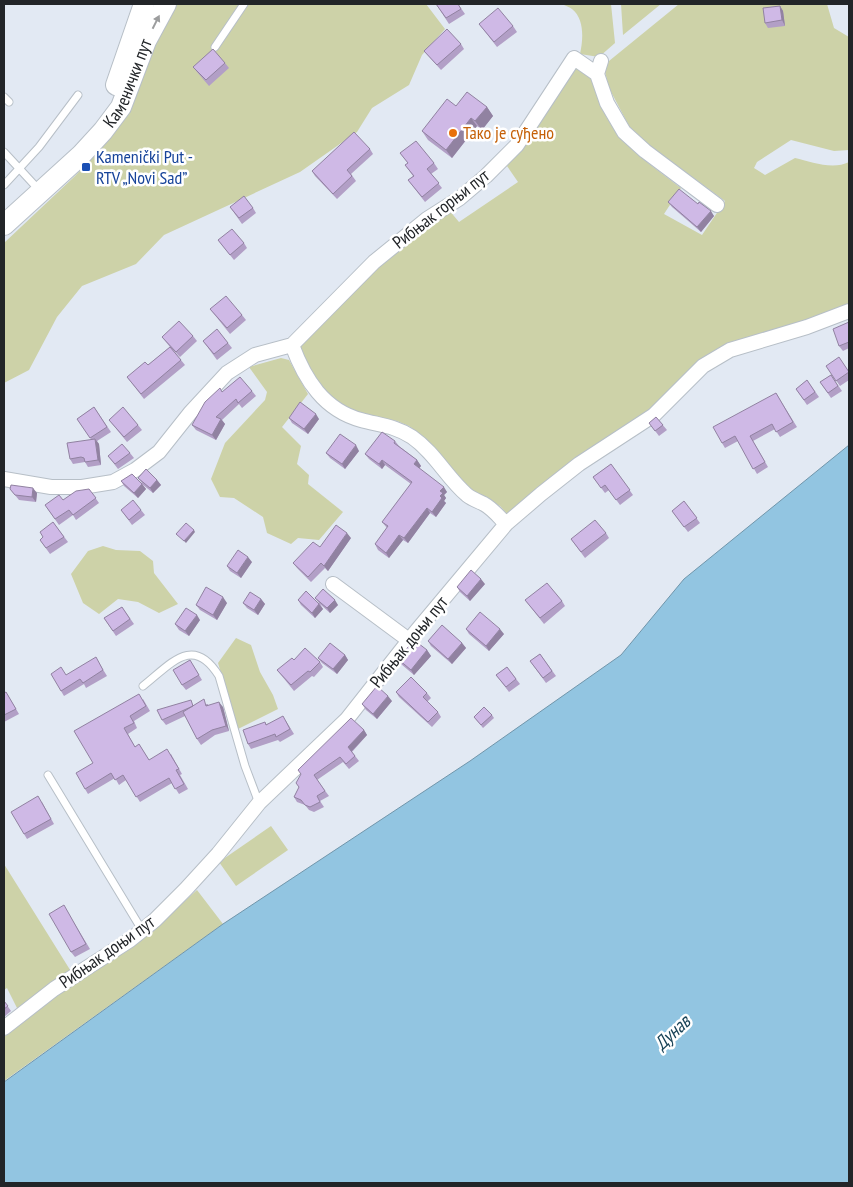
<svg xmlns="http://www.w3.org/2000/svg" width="853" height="1187" viewBox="0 0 853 1187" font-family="'PT Sans Narrow',sans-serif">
  <rect width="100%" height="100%" fill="#e2e9f3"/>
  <path fill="#cdd2a8" d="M167 4H426L445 29 422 55 409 85 372 108 357 132 300 172 164 235 136 264 82 286 57 317 29 370 4 383V243L75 176 92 158 112 131Z
    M561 4H611L615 43 599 57 580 54C583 41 585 19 572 9 569 7 565 5 561 4Z
    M621 4H661L623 35Z
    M679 4H827L834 28 849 37V150L834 151 791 140 757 162 754 168 765 175 795 158C811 162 833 170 849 162V307L751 339 508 515 500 506 474 493 424 437 409 426 397 421 363 414 345 408 323 391 299 353 300 341 375 268 449 210 459 222 518 182 507 166 546 114 572 69 576 66 591 75C595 87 599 100 604 112 619 145 653 166 681 188L664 214 702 235 725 201 650 146 629 126 609 88 605 72 609 61Z
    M281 358 289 360 308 394 282 427 301 446 297 464 309 475 308 484 343 512 319 540 298 538 291 544 267 533 263 517 234 498 220 497 211 479 225 443 265 400 267 392 249 367Z
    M103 546 116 550 140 551 153 561 154 573 178 604 159 613 138 602 118 599 99 614 83 603 71 574 88 551Z
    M236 638 251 645 260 672 273 695 278 709 238 729 218 663Z
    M271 826 288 850 236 886 219 862Z
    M4 864 72 973 19 1012 7 988 4 990Z
    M197 890 223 924 4 1081V1037L59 994 147 935Z"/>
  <path fill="#92c5e1" stroke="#7095aa" d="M849 445V1183H4V1082L223 924 470 761 621 655 684 579Z"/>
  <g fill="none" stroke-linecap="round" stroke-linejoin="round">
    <g stroke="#b7bfc7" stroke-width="9">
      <path id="lane" d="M215 47 244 4
        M4 97 9 102
        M4 152 40 191
        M4 185 39 147 78 95
        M143 686C171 664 193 634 219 676L245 766 259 803
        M48 775 142 930"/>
    </g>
    <g stroke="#b7bfc7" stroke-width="16">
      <path id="street" d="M601 61 597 74 607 103 624 132 645 151 717 205
        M292 345C305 380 324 410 361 420 379 425 396 426 412 437 435 453 447 478 467 495 472 499 478 501 484 504 493 509 499 517 506 524
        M4 479 51 487H82L113 482 135 470 159 452 190 413 227 373 255 355 292 345 374 262 427 219 460 198 486 176 517 145 574 58 597 74
        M333 584 410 641
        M4 1028 54 989 130 940 155 920 186 889 218 854 259 803 347 719 414 634 506 524 541 494 579 464 654 415 703 366 730 350 807 327 849 311"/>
    </g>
    <g stroke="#b7bfc7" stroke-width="22">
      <g id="secondary">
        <path d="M116 85 144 4"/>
        <path id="s1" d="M4 225 81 155 103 131 121 107 146 41 166 4"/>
      </g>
    </g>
    <use href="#lane" stroke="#fff" stroke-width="7"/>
    <use href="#street" stroke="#fff" stroke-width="14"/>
    <use href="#secondary" stroke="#fff" stroke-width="20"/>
  </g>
  <path fill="#b29fc6" d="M436 4H458L465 14 449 24Z
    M780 6 783 11 785 26 768 28 765 23Z
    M479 24 513 26 517 32 497 47Z
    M461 44 464 49 441 70 424 51Z
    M225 63 229 68 209 86 197 72 193 67Z
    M456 106 487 107 493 116 482 130 477 126 452 158 428 140 422 131Z
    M370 149 373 154 351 174 356 181 337 199 315 176 312 171Z
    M400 153 434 163 438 169 431 174 442 188 425 202 408 180 413 176 405 165 408 163Z
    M668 202 698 204 714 216 701 232 672 207Z
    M230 207 253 208 256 213 242 224Z
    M218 240 244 243 247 248 234 260Z
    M210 309 242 315 246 320 230 334Z
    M849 322V348L843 351 839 346Z
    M193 336 197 341 180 357 172 349 185 365 144 399 127 377 148 365 170 347 162 337Z
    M203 341 228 343 232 348 217 360Z
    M826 366 849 372V380L840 386Z
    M831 375 842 391 831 398 820 382Z
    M807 380 819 397 807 405 796 389Z
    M252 391 256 396 242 408 239 404 222 420 225 424 216 440 196 430 192 425 222 392Z
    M776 393 797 427 780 437 775 429 753 441 768 467 757 474 738 441 725 448 722 443Z
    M94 407 111 432 97 441 99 444 101 465 88 467 85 462 73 464 70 459 91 439 77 419Z
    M656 417 667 430 659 436 649 423Z
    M289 418 319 419 308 434 292 423Z
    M109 420 138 425 142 430 127 442Z
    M395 441 399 446 417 460 421 466 419 468 447 492 444 495 446 498 444 501 446 503 436 517 430 513 408 543 403 540 389 558 378 550 375 544 387 528 382 522 411 484 385 465 382 469 369 459 365 454Z
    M359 451 345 469 330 458 326 453Z
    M130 453 134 458 118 469 108 456Z
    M611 464 633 495 620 505 609 490 605 493 593 477Z
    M138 478 157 480 161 485 153 493 142 484 146 489 138 498 124 486 121 481 142 483Z
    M10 489 37 493 36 502 19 500Z
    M89 489 99 503 76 520 73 515 59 525 45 505 63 500Z
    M684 501 700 523 688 532 672 511Z
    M121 510H141L145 515 132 525Z
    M53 522 68 542 50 554 40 540 43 537Z
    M606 533 609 538 585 558 571 539Z
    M351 538 328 571 325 568 311 582 297 568 293 563 320 547Z
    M252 562 241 578 230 571 227 566Z
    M485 584 470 601 460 592 457 587Z
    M315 598 338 605 330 613 320 604 323 609 315 618 301 605 298 600 319 603Z
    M261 599 265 604 258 615 247 608 243 603Z
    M525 600 562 601 565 606 544 624Z
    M227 603 217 620 200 610 196 605Z
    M122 607 134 624 116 636 104 618Z
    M200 620 189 636 179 630 175 624Z
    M466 629 504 634 489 651 469 634Z
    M428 641 462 643 466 648 452 664 431 646Z
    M427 650 431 656 414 675 401 664 398 659Z
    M540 654 556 676 546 683 530 661Z
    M345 655 348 660 337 674 322 663 318 658Z
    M294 660 320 662 323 667 314 677 312 676 294 691 277 670Z
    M99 663 107 676 86 688 84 684 64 696 61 691 67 675Z
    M193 665 202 680 186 690 182 685Z
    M507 667 520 684 509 692 496 675Z
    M6 692 19 714 4 722V693Z
    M396 692 427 693 431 698 427 702 438 712 441 717 432 727 399 697Z
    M143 699 150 711 134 721 137 728 128 734 135 747 139 744 149 760 171 754 182 774 180 775 188 789 179 794 172 783 140 802 126 780 119 785 115 778 88 794 85 789 93 763Z
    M392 701 377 719 366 710 362 704Z
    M208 704V705L223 707 229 731 215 735 201 745 197 739 185 716 166 725 162 720 194 705Z
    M492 715 494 718 483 728 474 717Z
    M286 721 294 734 280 742 278 740 251 749 248 744 266 724Z
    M364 730 367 735 352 752 359 761 349 769 343 762 317 780 329 796 320 801 324 807 314 812 309 810 305 805 297 802 294 797 299 787Z
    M42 802 54 824 27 839 24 834Z
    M67 911 90 949 75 957 71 952Z
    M4 1001 11 1011 4 1017Z"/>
  <path fill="#9182a1" d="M780 6 783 11 785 26 782 20Z
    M487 107 493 116 482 130 475 121Z
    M471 118 477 126 452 158 446 150Z
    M711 211 714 216 701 232 697 227Z
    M316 414 319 419 308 434 304 429Z
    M221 419 225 424 216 440 212 435Z
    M95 439 99 444 101 465 98 460Z
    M356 445 359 451 345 469 342 464Z
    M382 460 385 465 382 469 379 464Z
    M417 460 421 466 418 470 414 464Z
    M157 480 161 485 153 493 150 488Z
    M142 484 146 489 138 498 134 493Z
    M444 487 447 492 444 495 446 498 444 501 446 503 436 517 432 512 440 496V491Z
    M33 488 37 493 36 502 32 497Z
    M427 508 430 513 408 543 404 538Z
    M194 530 195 532 186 543 184 541Z
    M347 533 351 538 328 571 324 566Z
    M399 535 403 540 389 558 386 553Z
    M248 557 252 562 241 578 237 573Z
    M481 579 485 584 470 601 467 596Z
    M223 597 227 603 217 620 213 615Z
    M261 599 265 604 258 615 254 610Z
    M335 600 338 605 330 613 327 608Z
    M319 604 323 609 315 618 312 613Z
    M197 615 200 620 189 636 185 631Z
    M500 629 504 634 489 651 486 646Z
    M462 643 466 648 452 664 448 659Z
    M427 650 431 656 414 675 411 670Z
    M345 655 348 660 337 674 333 669Z
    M388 696 392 701 377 719 373 714Z
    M219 702 223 707 229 731 226 726Z
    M364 730 367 735 351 752 348 747Z"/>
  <path fill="#cfb9e6" stroke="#9182a1" d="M436 4H458L461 9 446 18Z
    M780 6 782 20 765 23 763 8Z
    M498 8 513 26 494 42 479 24Z
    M447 29 461 44 437 65 424 51Z
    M213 49 225 63 206 80 193 67Z
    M467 92 487 107 475 121 471 118 446 150 422 131 447 99 456 106Z
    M354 132 370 149 347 170 352 176 333 194 312 171Z
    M416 141 434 163 427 169 439 183 422 197 408 180 414 176 405 165 408 163 400 153Z
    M679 189 698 204 699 202 711 211 697 227 668 202Z
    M244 196 253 208 239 218 230 207Z
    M232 229 244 243 230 255 218 240Z
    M226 296 242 315 227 328 210 309Z
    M179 321 193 336 176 352 162 337Z
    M849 322V342L839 346 833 329Z
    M217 329 228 343 214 354 203 341Z
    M170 347 181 360 141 394 127 377 145 362 148 365Z
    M839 357 849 372 836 381 826 366Z
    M831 375 838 386 828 393 820 382Z
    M240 377 252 391 238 403 236 399 216 417 221 419 212 435 192 425 205 402 220 388 222 392Z
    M807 380 815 392 804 400 796 389Z
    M776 393 793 422 776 432 772 424 750 436 765 462 753 469 735 436 722 443 713 427Z
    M300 402 316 414 304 429 289 418Z
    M94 407 107 427 90 438 77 419Z
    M123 407 138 425 124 437 109 420Z
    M656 417 663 425 655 431 649 423Z
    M382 432 395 441 394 443 417 460 414 464 444 487 440 491 443 493 440 496 442 498 432 512 427 508 404 538 399 535 386 553 375 544 388 526 382 522 412 482 382 460 379 464 365 454Z
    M340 434 356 445 342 464 326 453Z
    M95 439 98 460 85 462 84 458 81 457 70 459 67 443Z
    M122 444 130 453 115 464 108 456Z
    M611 464 630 490 616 500 605 485 601 488 593 477Z
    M146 469 157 480 150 488 138 478Z
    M132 474 142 484 134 493 121 481Z
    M11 485 33 488 32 497 15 495 10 489Z
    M89 489 96 498 73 515 69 510 55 519 45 505 59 495 63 500 76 491Z
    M133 500 141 510 129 520 121 510Z
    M684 501 697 518 684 527 672 511Z
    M595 520 606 533 581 552 571 539Z
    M53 522 64 537 46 548 40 540 43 537 40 532Z
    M186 523 194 530 184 541 176 534Z
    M336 525 347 533 324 566 321 563 308 577 293 563 313 542 320 547Z
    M238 550 248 557 237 573 227 566Z
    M471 570 481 579 467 596 457 587Z
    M547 583 562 601 540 618 525 600Z
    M206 587 223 597 213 615 196 605Z
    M323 589 335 600 327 608 315 598Z
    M306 591 319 604 312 613 298 600Z
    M250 592 261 599 254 610 243 603Z
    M122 607 130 619 113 631 104 618Z
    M186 608 197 615 185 631 175 624Z
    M480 612 500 629 486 646 466 629Z
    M442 625 462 643 448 659 428 641Z
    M414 640 427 650 411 670 398 659Z
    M330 643 345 655 333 669 318 658Z
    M305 648 320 662 310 672 308 671 291 685 277 670 292 658 294 660Z
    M540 654 552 671 543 678 530 661Z
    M96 657 103 670 83 683 80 679 61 691 51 674 61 667 66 675Z
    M190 660 199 675 182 685 173 670Z
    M507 667 516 679 506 687 496 675Z
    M411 677 427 693 423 697 438 712 428 722 396 692Z
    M377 686 388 696 373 714 362 704Z
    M6 692 16 709 4 715V693Z
    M139 694 146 706 130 716 134 723 124 728 135 747 139 744 149 760 167 749 179 769 176 770 184 784 175 789 169 778 136 797 123 775 115 780 111 773 85 789 76 773 93 763 74 731Z
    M204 699 206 706 219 702 226 726 212 730 197 739 183 712Z
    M191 700 193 706 162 720 157 710Z
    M484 707 492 715 481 725 474 717Z
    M283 716 290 729 276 737 275 734 248 744 243 730 265 722 266 725Z
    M351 718 364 730 348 747 355 756 346 764 340 757 314 775 325 791 317 796 320 802 310 807 305 805 301 800 294 797 299 787 296 783 301 774 298 770Z
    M38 796 51 819 24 834 11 812Z
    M64 905 86 944 71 952 49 914Z
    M4 1001 8 1006 4 1009Z"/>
  <defs><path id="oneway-solid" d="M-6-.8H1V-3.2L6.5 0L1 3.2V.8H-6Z" transform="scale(1.25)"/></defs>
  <use fill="#9c9d9e" href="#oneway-solid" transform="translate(156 22) rotate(-63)"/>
  <circle fill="#e8710a" stroke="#fff" stroke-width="2" cx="453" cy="133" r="5"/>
  <rect fill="#1a4fb4" stroke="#fff" stroke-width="2" x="81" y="162" width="10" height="10" rx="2.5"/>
  <g text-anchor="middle" stroke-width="5" stroke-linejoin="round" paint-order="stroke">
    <g font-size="18" fill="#222528" stroke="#fff">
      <text dy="6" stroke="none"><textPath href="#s1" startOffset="191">Каменички пут</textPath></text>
      <text transform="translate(441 209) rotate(-38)" y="6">Рибњак горњи пут</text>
      <text transform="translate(409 642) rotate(-51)" y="6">Рибњак доњи пут</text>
      <text transform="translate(107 952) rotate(-35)" y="6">Рибњак доњи пут</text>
    </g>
    <g font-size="18" fill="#c56008" stroke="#fff" text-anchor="start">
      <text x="463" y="139">Тако је суђено</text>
    </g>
    <g font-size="18" fill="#164399" stroke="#fff" text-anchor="start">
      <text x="96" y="163">Kamenički Put -<tspan x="96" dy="21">RTV „Novi Sad”</tspan></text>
    </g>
    <g font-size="19" font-style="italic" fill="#194357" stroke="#fff">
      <text transform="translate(672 1032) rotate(-43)" y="7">Дунав</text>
    </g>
  </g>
  <rect width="853" height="1187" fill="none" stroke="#222528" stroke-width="10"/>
</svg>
